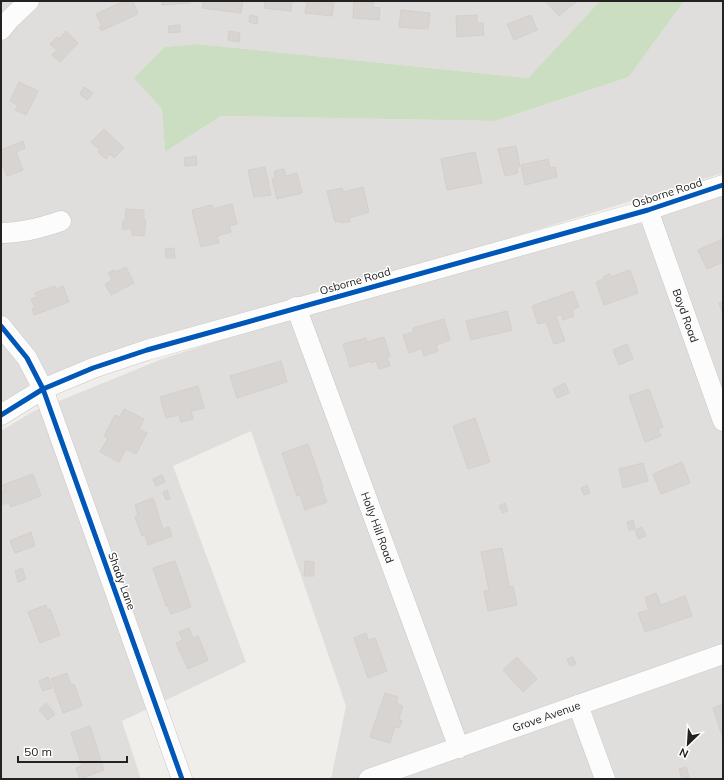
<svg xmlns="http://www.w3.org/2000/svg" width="724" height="780" viewBox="0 0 724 780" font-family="Mulish,sans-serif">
  <rect width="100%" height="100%" fill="#f0eeeb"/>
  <path fill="#dfdedc" d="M1 1H600L528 78 197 44 165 47 135 78 162 109 165 152 221 116 495 121 629 77 684 1H723V173L185 337 1 414Z
    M723 179V779H331L346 706 251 431 173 466 246 662 122 721 141 779H1V431L32 412 162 359Z"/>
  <path fill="#cbdec1" d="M600 1H684L629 77 495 121 221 116 165 152 162 109 134 78 165 47 197 44 528 78Z"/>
  <path fill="#d7d4d2" stroke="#d3d0cc" d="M124 1H133L138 14 101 31 99 27 102 26 96 14Z
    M162 1H190V3L162 5Z
    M203 1H243L241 13 202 8Z
    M265 1H292L291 11 264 8Z
    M307 1H328V3H334L332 16 305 13Z
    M354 1 374 3 373 7 380 8 379 20 353 18Z
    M549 1H577L559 16 547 3Z
    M401 10 430 13 428 29 399 27Z
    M250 15 258 17 257 24 249 22Z
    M477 15V23H483L484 35 457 37 456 16Z
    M531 15 537 30 514 40 507 24Z
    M180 25V32L169 33 168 26Z
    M66 31 78 43 60 62 52 55 57 50 50 44 57 37 59 39Z
    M229 31 240 33 239 42 228 40Z
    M19 82 38 91 26 115 15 110 18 105 10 101Z
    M84 87 93 93 87 100 80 94Z
    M104 129 124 148 114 158 110 154 106 159 98 152 100 150 91 142Z
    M23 141 25 148 16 152 23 170 7 176 3 166 2 167 1 166V156L3 155 1 150Z
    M516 146 520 166 517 167 518 173 505 176 498 149Z
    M475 152 482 183 447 190 441 159Z
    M196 156 197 165 185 166 184 158Z
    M548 159 550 168 555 167 557 177 525 185 521 165Z
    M265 167 271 195 254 197 248 170Z
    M284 169 286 176 297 173 302 193 277 199 272 179 275 178 274 171Z
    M363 187 369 212 349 218 350 221 341 223 340 221 335 222 327 191 342 188 343 192Z
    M232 204 237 224 229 226 231 232 217 236 219 243 201 247 192 210 212 205 213 209Z
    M126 209 144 210V220H146L144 236 132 235V229H122L123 221H125Z
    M723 239V262L707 269 698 250Z
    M174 248 175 258H166L165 249Z
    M126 267 134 283 111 295 105 284 112 280 108 273 114 270 115 272Z
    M630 270 638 293 604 305 596 282 604 279 603 277 610 274 611 277Z
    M55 286 56 289 63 286 69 302 34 315 32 309 35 308 31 299 37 297 35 293Z
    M573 291 579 307 572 310 574 316 563 320 561 314 556 316 565 341 554 344 546 322 538 324 532 306Z
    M723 301V315L719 303Z
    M507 311 512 330 471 340 466 321Z
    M444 319 450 340 436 345 438 351 424 356 422 348 409 353 403 335 414 332 413 328Z
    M384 337 390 356 387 357 390 366 379 369 376 361 371 363 370 361 350 367 343 344 366 338 367 342Z
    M627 344 633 359 619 365 613 350Z
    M281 361 287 382 237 398 230 376Z
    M565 383 569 393 557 398 553 389Z
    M198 386 204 408 191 411 193 419 181 422 179 415 166 418 160 397Z
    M649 389 663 427 658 429 661 436 645 442 629 396Z
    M124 409 144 419 139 429 147 433 136 454 126 449 119 462 100 452 108 438 104 436 115 415 120 417Z
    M475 418 490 462 468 469 453 426Z
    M308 444 323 487H321L327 502 305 510 300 495 297 496 282 453Z
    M682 462 690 483 661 494 653 474Z
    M643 463 648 481 623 488 619 469Z
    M33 474 41 496 11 507 9 502 1 505V491L5 490 3 485Z
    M162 475 165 482 156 486 153 479Z
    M587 485 590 493 584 495 581 488Z
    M167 490 170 499 166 500 163 492Z
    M153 498 163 529 169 527 172 536 148 545 145 535 142 536 135 517 138 516 135 505Z
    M505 503 508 511 502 513 499 506Z
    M633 520 635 529 629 530 627 522Z
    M642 527 646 536 638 539 635 530Z
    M31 532 35 546 15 553 10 541Z
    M502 548 509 586H513L517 605 488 611 484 591 489 590 481 552Z
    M175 561 191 607 171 614 168 606H166L153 568Z
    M305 561 314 562V576H304Z
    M22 568 26 579 18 582 15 571Z
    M656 593 661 605 685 596 692 616 645 632 638 613 649 610 645 598Z
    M46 605 47 610 50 609 60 635 40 643 28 612Z
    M189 628 193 638 198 636 208 660 188 669 176 643 183 640 179 632Z
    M366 633 368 640 375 638 387 671 368 678 354 638Z
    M517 657 537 679 523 692 503 670Z
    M573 657 576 664 570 666 567 659Z
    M67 673 71 685 74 684 82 706 63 713 51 679Z
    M48 677 52 688 43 691 39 681Z
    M385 693 398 697 396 703 403 706 399 719 402 721 399 728 395 727 390 743 370 737Z
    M46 703 55 714 48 720 39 710Z
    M723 704V739L713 708Z
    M90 726 104 770 80 779 76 768 82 766 71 733Z
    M686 767 689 777 682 779 679 769Z"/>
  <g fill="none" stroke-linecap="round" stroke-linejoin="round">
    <g stroke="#c9c8c7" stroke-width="21">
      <g id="minor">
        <path d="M1 30 10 19 29 1"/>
        <path id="s1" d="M648 210 723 421"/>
        <path d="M1 233C22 233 41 228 61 221"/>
        <path id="s2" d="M296 307 459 748"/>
        <path d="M1 326 27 358 43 389 182 779"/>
        <path d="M1 415 43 389 93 368 147 350 648 210 723 185"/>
        <path d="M578 705 605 779"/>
        <path id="s3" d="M369 779 723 654"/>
      </g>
    </g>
    <use href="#minor" stroke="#fdfcfc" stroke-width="20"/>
    <g stroke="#fff" stroke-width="8">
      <path id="cycleway" d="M1 326 27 358 43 389 182 779
        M1 415 43 389 93 368 147 350 648 210 723 185"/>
    </g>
    <use href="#cycleway" stroke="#0057b8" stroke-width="5"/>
  </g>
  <g text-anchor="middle" stroke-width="3" stroke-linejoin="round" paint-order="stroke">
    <g font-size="11" fill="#222" stroke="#fff">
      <text transform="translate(667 193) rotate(-18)" y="4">Osborne Road</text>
      <text transform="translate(355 281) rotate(-16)" y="4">Osborne Road</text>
      <text dy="4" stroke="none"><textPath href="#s1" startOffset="112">Boyd Road</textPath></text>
      <text dy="4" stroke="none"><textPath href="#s2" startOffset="235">Holly Hill Road</textPath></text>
      <text transform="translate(122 581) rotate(70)" y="4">Shady Lane</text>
      <text dy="4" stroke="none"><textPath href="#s3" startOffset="188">Grove Avenue</textPath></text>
    </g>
  </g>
  <rect width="724" height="780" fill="none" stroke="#222222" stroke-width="4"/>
  <g transform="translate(688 744) rotate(205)" stroke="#ffffff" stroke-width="3" paint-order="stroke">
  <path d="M0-3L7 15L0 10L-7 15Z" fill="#222222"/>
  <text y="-6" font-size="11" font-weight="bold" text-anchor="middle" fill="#222222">N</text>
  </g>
  <path d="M18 756v6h109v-6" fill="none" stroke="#222222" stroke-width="2"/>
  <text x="24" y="756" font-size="12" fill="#222222" stroke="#ffffff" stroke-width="3" paint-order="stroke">50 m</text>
</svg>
